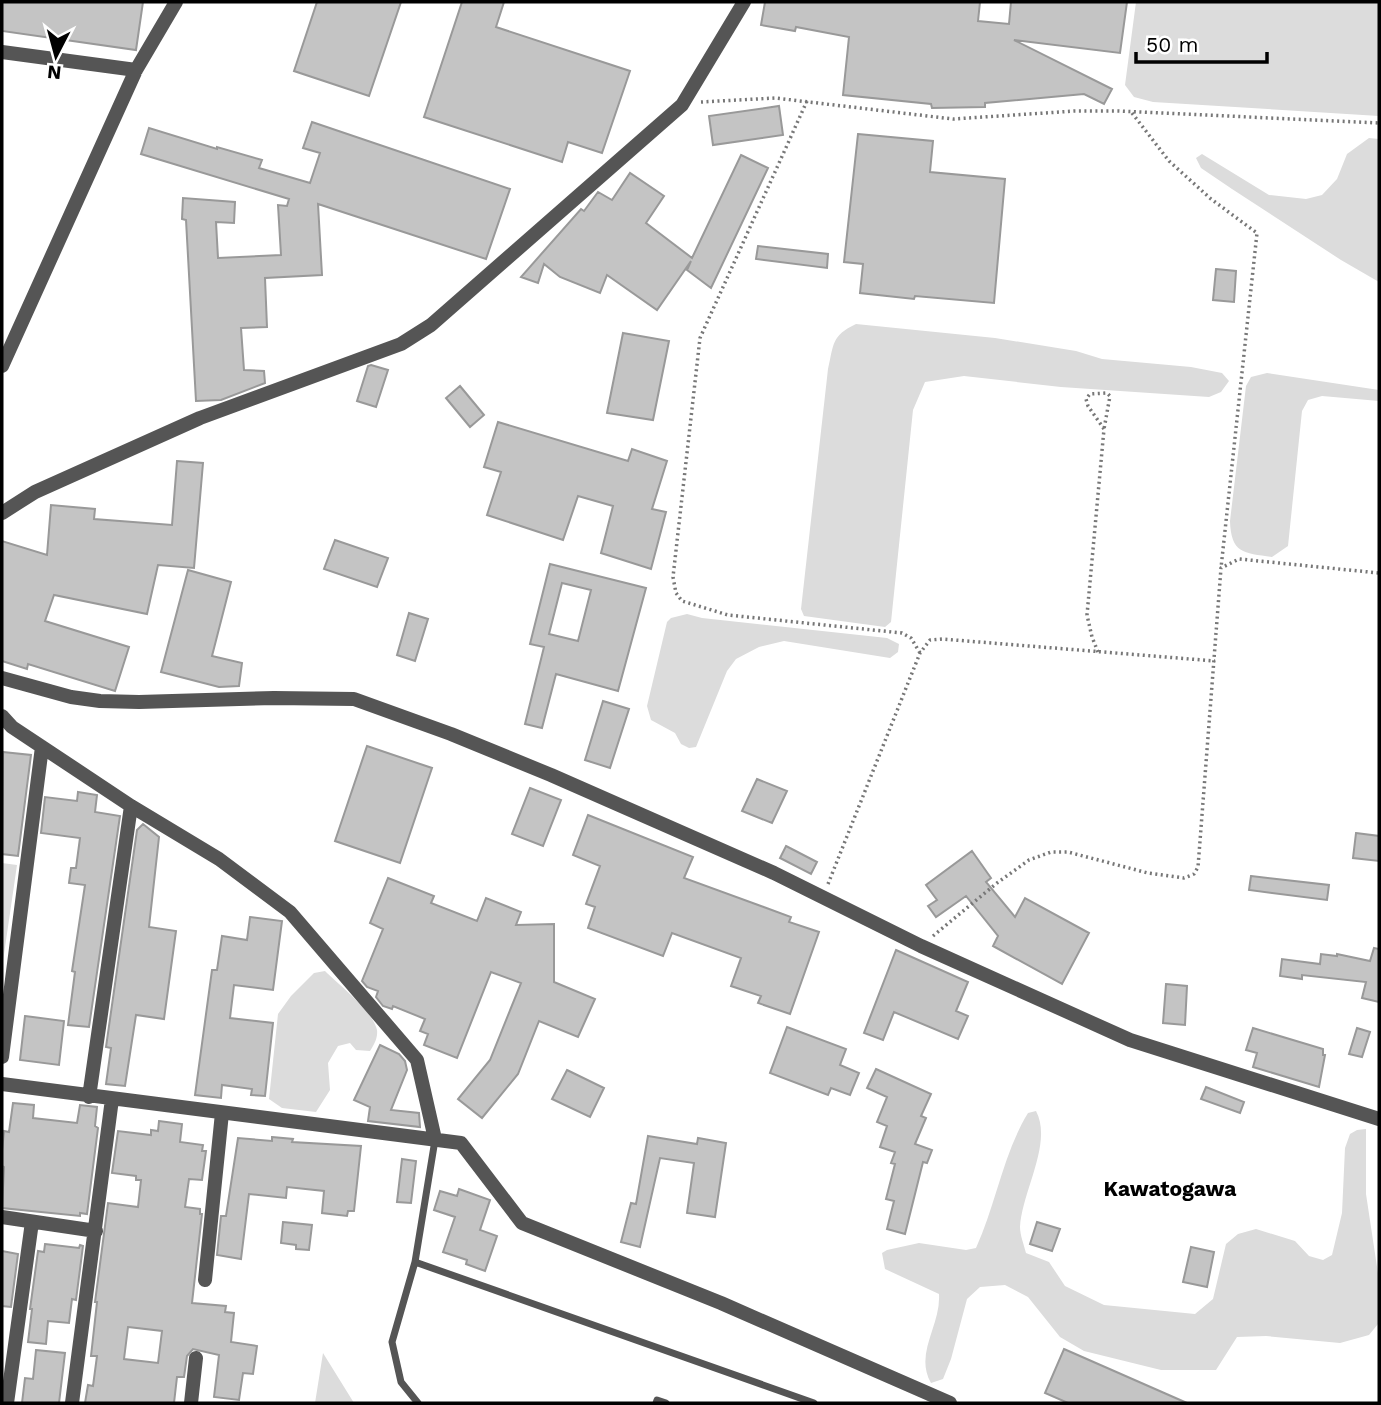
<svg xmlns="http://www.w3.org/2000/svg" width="1381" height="1405" viewBox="0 0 1381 1405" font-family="'Work Sans',sans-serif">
  <rect width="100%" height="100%" fill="#fff"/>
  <path fill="#dcdcdc" d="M1136 2H1379V116L1153 102 1134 97 1125 85Z
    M1369 138 1379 139V282L1341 260 1232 189 1201 168 1196 158 1202 154 1269 195 1306 199 1322 195 1337 179 1347 154Z
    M856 324 995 338 1076 351 1102 359 1191 367 1222 373 1229 381 1221 392 1209 397 1061 387 964 376 925 382 913 410 891 622 885 627 804 616 801 609 828 369C834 344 831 336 856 324Z
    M1267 373 1379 390V401L1322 396 1308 400 1302 411 1288 546 1272 557C1243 553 1231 553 1230 521L1246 386 1251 377Z
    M687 614 702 618 887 638 899 644 898 652 890 658 784 641 759 647 736 659 727 671 696 747 689 748 681 744 675 733 651 720 647 706 667 622 671 618Z
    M2 863 17 865 3 961 2 960Z
    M325 971C339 985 373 1011 377 1030 378 1038 374 1045 370 1051L356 1050 350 1043 338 1046 328 1063 330 1090 316 1112 282 1108 269 1099 278 1014 291 996 314 973Z
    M1036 1111C1053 1143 1022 1191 1020 1227 1020 1235 1024 1245 1026 1253L1049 1262 1065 1286 1104 1305 1195 1314 1213 1299 1226 1244 1238 1234 1256 1229 1295 1241 1309 1256 1323 1260 1332 1255 1342 1213 1345 1148 1350 1134 1357 1130 1366 1129V1194L1379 1280 1378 1324 1369 1335 1340 1343 1266 1336 1237 1337 1216 1370H1161L1084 1351 1060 1337 1028 1297 1005 1285 980 1287 967 1299 951 1359 943 1379 931 1383C914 1353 941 1326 939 1294L885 1269 882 1253 887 1250 919 1243 966 1250 976 1248C996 1204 1003 1154 1028 1113Z
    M323 1353 354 1403H315Z"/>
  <path fill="#c4c4c4" stroke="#999" stroke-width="2" fill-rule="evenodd" d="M2 2H143L136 50 2 31Z
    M317 2H401L369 96 294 71Z
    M462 2H504L496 27 630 71 602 153 568 142 562 162 424 117Z
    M765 2H980L978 21 1009 24 1011 2H1127L1120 53 1014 40 1112 89 1104 104 1084 94 985 103V107L932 108 931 104 843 95 849 37 796 27 795 31 761 25Z
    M779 106 783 135 713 145 709 116Z
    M312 122 510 189 486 259 318 204 322 275 265 278 267 327 241 328 244 370 264 371 265 383 221 400 196 401 186 220 182 219 183 198 235 202 234 223 216 222 218 258 281 255 278 205 287 206 289 199 141 154 149 128 217 149V147L262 160 259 168 310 183 320 153 303 148Z
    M858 134 933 141 930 172 1005 179 994 303 915 296 914 299 860 293 863 264 844 262Z
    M741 155 768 168 711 288 687 270 691 261 657 310 607 275 600 293 560 277 544 264 538 283 521 277 581 209 584 211 598 192 612 200 630 173 664 196 646 223 692 258Z
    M758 246 828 254 827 268 756 259Z
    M1216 269 1236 271 1234 302 1213 300Z
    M623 333 669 341 653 420 607 413Z
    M371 365 388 370 376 407 357 401 368 366Z
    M460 386 484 415 470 427 446 398Z
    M498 422 628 461 632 449 667 461 652 509 666 512 651 569 601 553 613 506 578 496 563 540 487 515 501 472 484 467Z
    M177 461 203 463 194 568 158 565 147 614 54 595 45 621 129 647 115 691 28 664 27 669 2 661V541L47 555 51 505 95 509 94 519 172 525Z
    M335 540 388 558 377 587 324 569Z
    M550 564 646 588 618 691 556 674 542 728 525 724 544 647 530 644ZM562 583 591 590 578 641 549 634Z
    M188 570 231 582 212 656 242 663 239 686 219 687 161 672Z
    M409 613 428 619 415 661 397 655Z
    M603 701 629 709 610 768 585 760Z
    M367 746 432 768 400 863 335 841Z
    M3 752 31 755 18 856 2 854Z
    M757 779 787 791 772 823 742 811Z
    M530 788 561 800 543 846 512 834Z
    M78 792 97 795 95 812 120 816 89 1027 68 1025 75 972 72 971 85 885 69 883 71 868H76L80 838 41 833 45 797 77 801Z
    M588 815 693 857 684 878 791 917 789 922 819 932 790 1014 758 1003 761 996 731 986 741 958 672 933 663 956 588 928 595 907 586 904 600 866 573 855Z
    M143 824 159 837 149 927 176 931 164 1019 136 1015 125 1086 106 1084 111 1048 106 1047 137 830Z
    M1356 833 1379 836V861L1353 858Z
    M786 846 817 862 811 874 780 858Z
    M972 851 991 878 986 882 1015 917 1025 898 1089 933 1062 984 993 946 998 936 966 896 936 917 928 906 937 900 926 885Z
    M1251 876 1329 885 1327 900 1249 890Z
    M388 878 434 896 431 903 477 921 486 898 521 912 516 925 554 924V982L595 999 578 1037 539 1021 518 1074 482 1118 458 1099 490 1060 521 983 491 972 457 1058 424 1045 428 1034 420 1031 425 1019 393 1006 392 1009 383 1006 376 997 378 991 367 987 362 981 383 929 370 923Z
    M250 917 282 921 273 990 234 985 230 1018 273 1023 265 1096 251 1095 252 1089 222 1085 221 1098 195 1095 212 970H217L222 936 247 940Z
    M1374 948 1379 949V1002L1362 998 1366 982 1302 975V979L1280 976 1282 959 1320 964 1321 954 1337 956V954L1370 961Z
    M896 950 968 982 956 1011 968 1016 958 1039 894 1012 883 1040 864 1033Z
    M1166 984 1187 986 1185 1025 1163 1023Z
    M25 1016 64 1021 59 1065 20 1060Z
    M787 1027 846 1049 840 1065 859 1073 850 1095 831 1088 828 1095 770 1073Z
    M1253 1028 1323 1049V1055H1325L1319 1087 1253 1067 1257 1053 1246 1050Z
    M1357 1028 1370 1032 1362 1057 1349 1054Z
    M380 1045 399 1054 405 1061 407 1070 391 1110 419 1113 420 1127 368 1121 370 1107 354 1100Z
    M876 1069 931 1094 921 1116 926 1118 915 1144 932 1150 927 1163 923 1162 905 1234 887 1229 894 1201 886 1199 895 1164 891 1163 895 1152 880 1147 887 1126 877 1122 887 1097 867 1088Z
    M567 1070 604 1088 590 1117 552 1099Z
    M1206 1087 1244 1102 1240 1113 1201 1099Z
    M13 1103 34 1105 33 1118 77 1123 80 1105 97 1107 95 1126 98 1128 87 1214 80 1213V1216L2 1208 4 1167 2 1166V1151L4 1131 9 1132Z
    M159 1121 182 1124 180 1142 203 1145 202 1151H206L202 1180 189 1179 185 1207 200 1209V1214H202L192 1303 226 1306 225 1312 234 1313 231 1342 257 1346 253 1374 243 1373 239 1400 214 1397 219 1355 193 1349 187 1356 184 1377H177L174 1403H85L88 1385 93 1386 97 1356H91L97 1302H95L108 1203 138 1207 141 1180H136V1176L112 1173 118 1131 151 1135V1130L158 1131ZM128 1327 162 1331 158 1363 124 1359Z
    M648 1136 697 1144 698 1138 726 1143 715 1217 687 1213 694 1163 660 1158 640 1247 621 1242 631 1203 636 1204Z
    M272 1137 293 1139 292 1142 361 1146 354 1211H348L347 1216 322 1213 324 1191 287 1187 286 1198 249 1194 241 1259 217 1255 221 1216H226L238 1138 272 1141Z
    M402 1159 416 1161 411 1203 397 1202Z
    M459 1189 490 1200 480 1230 497 1236 485 1271 466 1264 467 1260 443 1252 455 1217 434 1210 440 1191 457 1196Z
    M283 1222 312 1225 309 1250 296 1249V1245L281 1243Z
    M1037 1222 1060 1229 1052 1251 1030 1244Z
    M45 1244 79 1248 80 1245 83 1246 76 1300 72 1299 69 1323 48 1321 46 1344 28 1342 32 1309H30L38 1251 44 1252Z
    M1191 1247 1214 1252 1207 1287 1183 1282Z
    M2 1251 18 1254 11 1307 2 1306Z
    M1064 1349 1187 1403H1068L1045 1393Z
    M36 1350 65 1353 59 1403H22L25 1378 33 1379Z"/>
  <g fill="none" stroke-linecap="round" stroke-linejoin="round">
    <path stroke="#777" stroke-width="3.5" stroke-dasharray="2 3.5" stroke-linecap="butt" d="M807 101 700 338 673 577 676 593 682 601 728 615 902 633 911 638 920 653
      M701 102 775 98 953 119 1075 111H1118L1379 123
      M1132 113 1169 161 1211 199 1257 233 1221 568
      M1098 652 1092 637 1087 615 1104 429 1088 406 1086 399 1090 394 1107 393 1110 396 1104 429
      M828 884 920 653 930 640 942 639 1215 661
      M933 936 997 883 1029 860 1051 852H1068L1148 873 1184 878 1194 874 1198 867 1221 568 1239 559 1379 573"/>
    <path stroke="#555" stroke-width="7" d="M415 1262 814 1403
      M418 1403 401 1382 392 1342 415 1262 435 1140
      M656 1403 657 1400 666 1403"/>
    <path stroke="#555" stroke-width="14" d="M2 52 136 70
      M2 366 136 70 176 2
      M2 513 35 492 200 418 401 344 431 325 682 105 744 2
      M2 678 71 697 100 701 139 702 274 698 354 699 451 734 551 775 774 873 921 946 1130 1040 1379 1119
      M2 716 12 727 131 806 219 859 290 912 417 1060 435 1139
      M2 1057 42 747
      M2 1084 461 1143 522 1223 721 1303 950 1403
      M89 1097 131 806
      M2 1217 96 1231
      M205 1280 222 1113
      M7 1403 32 1222
      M72 1403 112 1099
      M191 1403 196 1358"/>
  </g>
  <g text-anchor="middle" stroke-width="6" stroke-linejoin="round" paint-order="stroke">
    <g font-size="21" font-weight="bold" fill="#000" stroke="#fff">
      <text x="1170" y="1196">Kawatogawa</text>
    </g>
  </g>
  <rect width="1381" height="1405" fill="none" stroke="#000000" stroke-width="7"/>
  <g transform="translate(56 56) rotate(186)" stroke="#ffffff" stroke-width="5" paint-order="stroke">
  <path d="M0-5L12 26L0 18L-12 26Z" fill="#000000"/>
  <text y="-10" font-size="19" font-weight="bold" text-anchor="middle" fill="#000000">N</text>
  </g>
  <path d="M1136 52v10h131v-10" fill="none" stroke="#000000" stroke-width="3.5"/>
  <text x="1146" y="52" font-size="21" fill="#000000" stroke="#ffffff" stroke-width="5" paint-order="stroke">50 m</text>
</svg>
